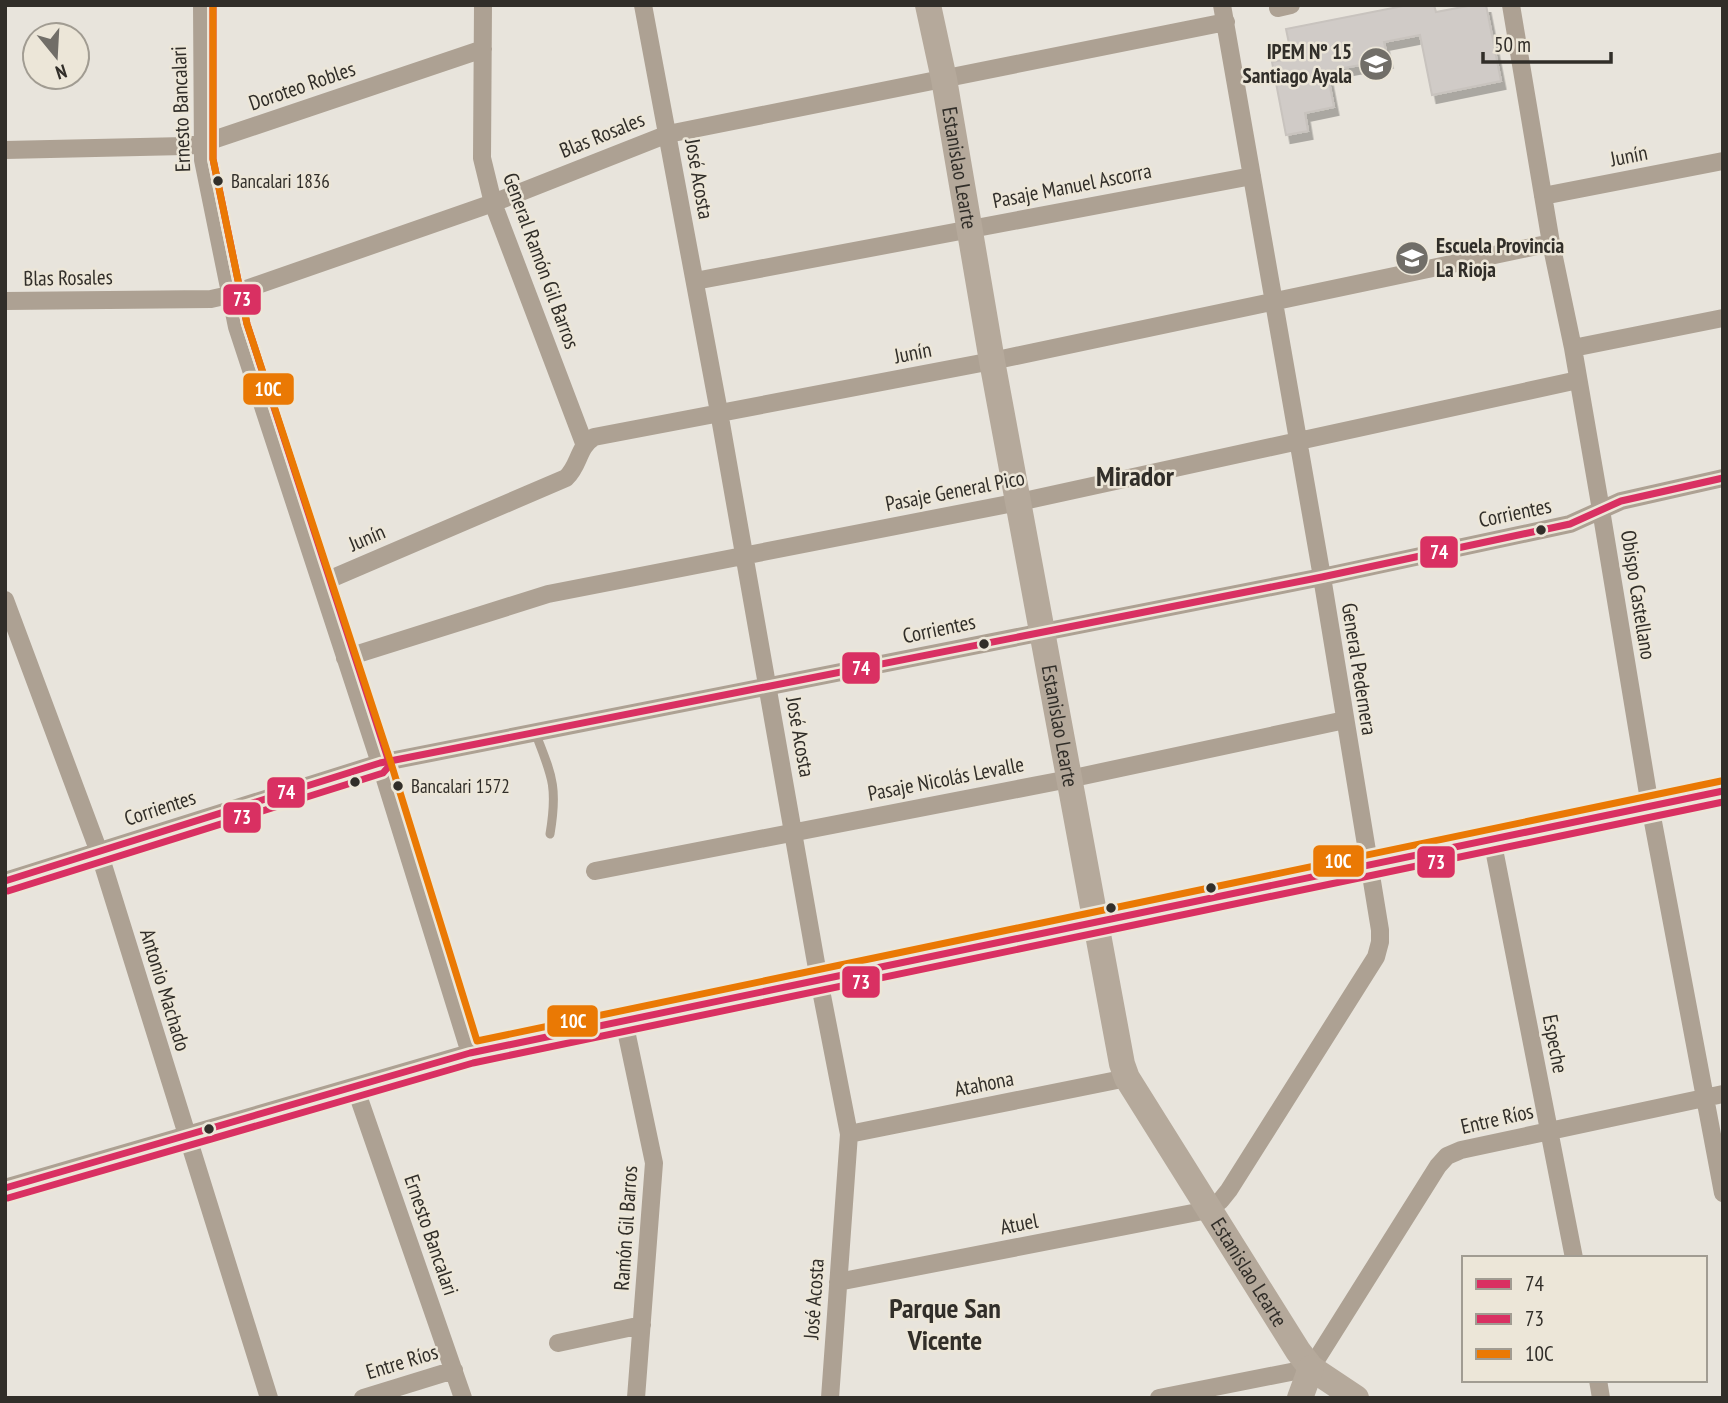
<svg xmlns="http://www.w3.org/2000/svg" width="1728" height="1403" viewBox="0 0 1728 1403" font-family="'PT Sans Narrow',sans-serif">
  <defs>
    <filter id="shadow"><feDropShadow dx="4.5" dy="8" stdDeviation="0" flood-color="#0004"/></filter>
  </defs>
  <rect width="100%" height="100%" fill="#e8e4dc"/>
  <path fill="#d0cbc7" stroke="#c8c3be" stroke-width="2" filter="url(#shadow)" d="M1408 5H1434L1436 12 1473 5H1486L1501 81 1432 95 1420 35 1384 42 1388 60 1327 71 1334 107 1305 113 1308 131 1286 135 1272 62 1292 58 1286 29Z"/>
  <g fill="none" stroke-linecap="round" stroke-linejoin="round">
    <path stroke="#ada193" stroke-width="9" d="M535 732C552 776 558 786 550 834"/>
    <path stroke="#ada193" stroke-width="18" d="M202 5 203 160 237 327 380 763 470 1053
      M483 5 482 158 493 203 584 443
      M643 5 719 412 819 980 849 1134 830 1398
      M1511 5 1551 243 1573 348 1601 510 1650 806 1723 1193
      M1278 8 1291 5
      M5 150 185 146 201 144 483 49
      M1543 196 1723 161
      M695 281 1252 176
      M5 301 211 299 229 295 493 203 668 134 1226 22
      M1573 348 1723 318
      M321 583 566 478C580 465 577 448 594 437L992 361 1551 243
      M5 600 99 852 269 1398
      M345 658 548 594 1019 502 1578 380
      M1492 839 1574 1258
      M595 871 1069 779 1345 720
      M5 881 380 763 1322 577 1570 524 1621 501 1723 478
      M624 1021 654 1163 636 1398
      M355 1087 463 1398
      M849 1134 1127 1078
      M5 1188 470 1053 1095 922
      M838 1282 1208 1210 1221 1200 1229 1190 1376 957 1380 942V930L1322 577 1222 5
      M558 1343 642 1325
      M1598 1380 1601 1398
      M363 1398 454 1370
      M1159 1398 1311 1368 1438 1166 1447 1156 1461 1150 1723 1094"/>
    <g stroke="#b5a99b" stroke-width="26">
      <path id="s1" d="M928 5 944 79 992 361 1122 1064 1127 1078 1298 1351 1311 1368 1356 1398"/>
      <path d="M1095 922 1723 791"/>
      <path d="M1300 1398 1311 1368"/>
    </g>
    <g stroke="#ece6d8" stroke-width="12">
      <path id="bus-1" d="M5 881 380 763 1322 577 1570 524 1621 501 1723 478
        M5 1188 470 1053 1723 791"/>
    </g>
    <g stroke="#ece6d8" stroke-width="12">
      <path id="bus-2" d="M8 891 383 773 390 765 247 324 213 159V5
        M8 1198 473 1063 1723 802"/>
    </g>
    <g stroke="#ece6d8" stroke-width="12">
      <path id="bus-3" d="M213 5V159L247 324 390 760 477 1041 1721 781"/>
    </g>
    <use href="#bus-1" stroke="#d93062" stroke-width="7"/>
    <use href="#bus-2" stroke="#d93062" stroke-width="7"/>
    <use href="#bus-3" stroke="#ea7904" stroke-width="7"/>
  </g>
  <defs>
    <g id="school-disc" transform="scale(1.75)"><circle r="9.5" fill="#716e68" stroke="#ece6d8"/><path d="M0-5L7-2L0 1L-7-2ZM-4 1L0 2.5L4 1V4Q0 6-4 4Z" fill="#fff"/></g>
  </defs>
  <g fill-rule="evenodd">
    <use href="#school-disc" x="1376" y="64"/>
    <use href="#school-disc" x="1412" y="258"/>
  </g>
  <g fill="#312e29" stroke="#ece6d8" stroke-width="2.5">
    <circle cx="218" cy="181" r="6"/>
    <circle cx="1541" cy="530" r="6"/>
    <circle cx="984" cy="644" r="6"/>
    <circle cx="355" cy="782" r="6"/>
    <circle cx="398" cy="786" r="6"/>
    <circle cx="1211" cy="888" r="6"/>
    <circle cx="1111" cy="908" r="6"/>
    <circle cx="209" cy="1129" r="6"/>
  </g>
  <g text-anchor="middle" stroke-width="5" stroke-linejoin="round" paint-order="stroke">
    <g font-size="19" fill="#312e29" stroke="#ece6d8" text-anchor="start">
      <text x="231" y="188">Bancalari 1836</text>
      <text x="411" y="793">Bancalari 1572</text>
    </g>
    <g font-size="21" font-weight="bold" fill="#312e29" stroke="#ece6d8" text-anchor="end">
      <text x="1352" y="59">IPEM Nº 15<tspan x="1352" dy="24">Santiago Ayala</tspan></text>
      <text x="1436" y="253" text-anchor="start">Escuela Provincia<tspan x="1436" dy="24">La Rioja</tspan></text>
    </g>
    <g font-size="21" fill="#312e29" stroke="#ece6d8">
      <text transform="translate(302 86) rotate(-19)" y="7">Doroteo Robles</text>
      <text transform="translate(181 109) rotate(-92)" y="7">Ernesto Bancalari</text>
      <text transform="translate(602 135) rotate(-22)" y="7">Blas Rosales</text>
      <text transform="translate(1629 156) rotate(-11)" y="7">Junín</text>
      <text dy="7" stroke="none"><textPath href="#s1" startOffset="166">Estanislao Learte</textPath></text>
      <text transform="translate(699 179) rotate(80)" y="7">José Acosta</text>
      <text transform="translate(1072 186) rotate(-11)" y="7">Pasaje Manuel Ascorra</text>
      <text transform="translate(541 261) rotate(70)" y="7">General Ramón Gil Barros</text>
      <text transform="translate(68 278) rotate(-1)" y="7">Blas Rosales</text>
      <text transform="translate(913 353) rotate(-11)" y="7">Junín</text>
      <text transform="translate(955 491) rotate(-11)" y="7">Pasaje General Pico</text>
      <text transform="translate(1515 513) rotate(-12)" y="7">Corrientes</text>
      <text transform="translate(367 538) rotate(-23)" y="7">Junín</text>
      <text transform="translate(1638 595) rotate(81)" y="7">Obispo Castellano</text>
      <text transform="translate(939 629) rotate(-12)" y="7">Corrientes</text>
      <text transform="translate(1359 669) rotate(81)" y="7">General Pedernera</text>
      <text dy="7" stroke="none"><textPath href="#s1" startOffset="733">Estanislao Learte</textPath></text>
      <text transform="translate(800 737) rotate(80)" y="7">José Acosta</text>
      <text transform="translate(946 779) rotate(-11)" y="7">Pasaje Nicolás Levalle</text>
      <text transform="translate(160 808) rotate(-18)" y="7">Corrientes</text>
      <text transform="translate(165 990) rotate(73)" y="7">Antonio Machado</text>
      <text transform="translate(1555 1044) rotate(79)" y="7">Espeche</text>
      <text transform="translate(984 1084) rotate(-11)" y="7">Atahona</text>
      <text transform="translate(1497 1119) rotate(-13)" y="7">Entre Ríos</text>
      <text transform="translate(1019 1224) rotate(-11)" y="7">Atuel</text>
      <text transform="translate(626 1228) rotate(-86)" y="7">Ramón Gil Barros</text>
      <text transform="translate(431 1235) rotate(71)" y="7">Ernesto Bancalari</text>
      <text dy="7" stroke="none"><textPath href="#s1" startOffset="1321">Estanislao Learte</textPath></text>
      <text transform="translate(814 1299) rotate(-86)" y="7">José Acosta</text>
      <text transform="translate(402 1362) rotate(-17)" y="7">Entre Ríos</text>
    </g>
    <g font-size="28" font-weight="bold" fill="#312e29" stroke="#ece6d8">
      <text x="1135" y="486">Mirador</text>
      <text x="945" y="1318">Parque San<tspan x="945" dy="32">Vicente</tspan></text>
    </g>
  </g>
  <g stroke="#ece6d8" stroke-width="2.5">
    <rect x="222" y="283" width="40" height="33" rx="7" fill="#d93062"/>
    <rect x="242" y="372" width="53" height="34" rx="7" fill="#ea7904"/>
    <rect x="1419" y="535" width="40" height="34" rx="7" fill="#d93062"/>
    <rect x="841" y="651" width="40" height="34" rx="7" fill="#d93062"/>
    <rect x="266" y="776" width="40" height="33" rx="7" fill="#d93062"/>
    <rect x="222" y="801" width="40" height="33" rx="7" fill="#d93062"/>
    <rect x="1312" y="844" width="53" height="34" rx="7" fill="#ea7904"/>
    <rect x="1416" y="845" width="40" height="34" rx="7" fill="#d93062"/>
    <rect x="841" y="965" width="40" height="34" rx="7" fill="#d93062"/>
    <rect x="546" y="1004" width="53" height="34" rx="7" fill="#ea7904"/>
  </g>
  <g font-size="19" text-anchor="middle" font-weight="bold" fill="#fff">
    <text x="242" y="306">73</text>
    <text x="268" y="396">10C</text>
    <text x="1439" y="559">74</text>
    <text x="861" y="675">74</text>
    <text x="286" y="799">74</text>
    <text x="242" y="824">73</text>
    <text x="1338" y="868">10C</text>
    <text x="1436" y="869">73</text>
    <text x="861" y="989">73</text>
    <text x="573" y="1028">10C</text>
  </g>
  <rect width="1728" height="1403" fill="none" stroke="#312e29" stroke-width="14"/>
  <rect x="1462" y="1256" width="245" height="126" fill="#ece6d8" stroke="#a19c92" stroke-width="2"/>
  <rect x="1476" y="1279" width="35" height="10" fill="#d93062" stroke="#a19c92" stroke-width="2"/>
  <text x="1525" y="1291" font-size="21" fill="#312e29">74</text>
  <rect x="1476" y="1314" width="35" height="10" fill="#d93062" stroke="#a19c92" stroke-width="2"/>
  <text x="1525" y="1326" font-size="21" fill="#312e29">73</text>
  <rect x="1476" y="1349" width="35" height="10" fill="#ea7904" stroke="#a19c92" stroke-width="2"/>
  <text x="1525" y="1361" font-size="21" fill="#312e29">10C</text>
  <g transform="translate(56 56) rotate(162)"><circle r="33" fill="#ece6d8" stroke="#a19c92" stroke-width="2"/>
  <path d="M0-5L12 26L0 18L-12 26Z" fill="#716e68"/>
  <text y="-10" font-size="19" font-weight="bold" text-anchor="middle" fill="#312e29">N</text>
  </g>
  <path d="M1483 52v10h128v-10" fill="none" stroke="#312e29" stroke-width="3.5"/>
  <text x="1494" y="52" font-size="21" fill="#312e29" stroke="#ece6d8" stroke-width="5" paint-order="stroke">50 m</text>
</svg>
